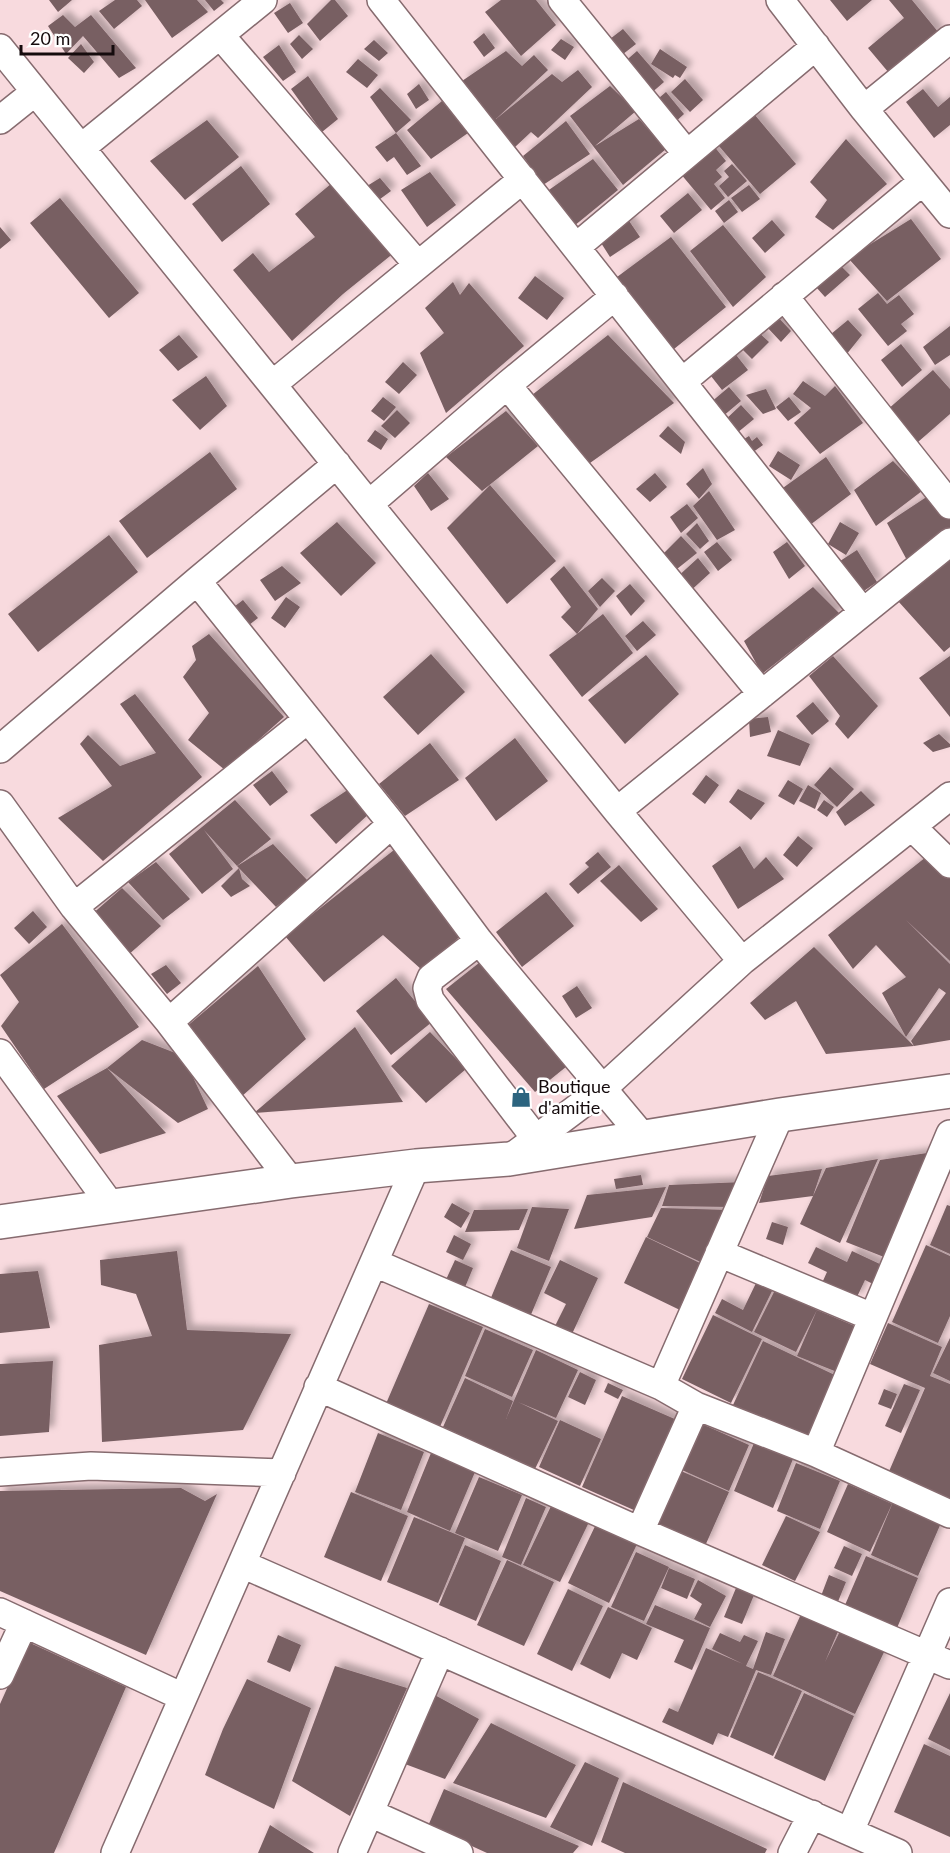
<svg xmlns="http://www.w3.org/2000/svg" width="950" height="1853" viewBox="0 0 950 1853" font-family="Lato,sans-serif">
  <defs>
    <filter id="shadow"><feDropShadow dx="5.5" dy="-5.5" stdDeviation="3" flood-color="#0004"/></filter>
  </defs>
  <rect width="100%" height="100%" fill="#f8dade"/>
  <path fill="#785e62" filter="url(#shadow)" d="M49 0H72L58 12Z
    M115 0H137L142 6 114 29 99 11Z
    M145 0H197L208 12 172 38Z
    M205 0H221L224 3 214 11Z
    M331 0H335L348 16 320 41 307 24Z
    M501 0H536L556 25 521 56 485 12Z
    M830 0H872L847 21Z
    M889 0H912L939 33 889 73 868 48 904 18Z
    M290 3 303 23 288 33 274 13Z
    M63 15 75 27 91 15 136 68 119 78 83 36 66 54 48 26Z
    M623 29 636 44 618 58 606 42Z
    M484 33 495 48 484 57 473 42Z
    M299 35 313 49 302 59 290 44Z
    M561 39 574 47 565 60 551 50Z
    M374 40 388 53 379 61 364 49Z
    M81 44 94 62 84 73 68 58Z
    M279 45 296 72 283 81 263 57Z
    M660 49 687 67 680 78 675 75 673 78 651 64Z
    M506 51 522 66 534 55 548 70 496 119 552 74 562 82 578 70 592 87 538 138 531 132 514 148 491 123 462 81Z
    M637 51 664 82 649 95 622 64Z
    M358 59 378 75 367 88 346 72Z
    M308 76 338 119 322 132 291 89Z
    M685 79 703 100 690 112 671 92Z
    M419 84 429 100 416 109 407 94Z
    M610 86 636 111 595 146 639 119 666 149 623 185 570 116Z
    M380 88 411 120 396 133 421 166 407 175 394 157 387 162 375 147 396 133 370 97Z
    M923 89 938 107 950 97V125L934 138 906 102Z
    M666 92 684 114 672 125 653 103Z
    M442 101 468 133 431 159 407 130Z
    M749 108 796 164 760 194 713 139Z
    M207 120 239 157 185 200 150 161Z
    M566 121 590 154 543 185 523 156Z
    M846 139 887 184 833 230 815 217 827 200 810 182Z
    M713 145 726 161 716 170 722 177 714 184 725 198 711 210 680 173Z
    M593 159 618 190 574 226 546 192Z
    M732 164 747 181 728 197 719 186 729 177 724 171Z
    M241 166 270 204 222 242 192 204Z
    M430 172 456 205 427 227 401 190Z
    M338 178 395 252 343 294 292 341 233 270 253 253 269 272 315 237 295 214Z
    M380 178 391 191 376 202 367 186Z
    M749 185 760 199 742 212 731 198Z
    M688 193 702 210 674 233 660 216Z
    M60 198 139 293 109 318 30 223Z
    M729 200 738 212 724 223 715 211Z
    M625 215 640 237 610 257 596 235Z
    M911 219 941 259 887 301 848 258Z
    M772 220 785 235 765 253 752 238Z
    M723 225 766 277 733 307 690 251Z
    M0 227 11 240 0 249Z
    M671 237 726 307 674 349 617 277Z
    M840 265 850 275 825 297 816 287Z
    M535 276 564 298 547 320 518 298Z
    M453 282 460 295 469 283 524 346 446 413 420 353 444 333 425 308Z
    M878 293 887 304 899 295 914 314 901 324 907 331 888 346 858 309Z
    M776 315 791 331 781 342 765 325Z
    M848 320 862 335 846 355 831 334Z
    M950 326V355L935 365 923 347Z
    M755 329 769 342 752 359 739 346Z
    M179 335 198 357 178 371 159 350Z
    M608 335 674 403 590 463 532 395Z
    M901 344 922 370 902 387 881 360Z
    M733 351 748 370 722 390 707 371Z
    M403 362 417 375 399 394 385 382Z
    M933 370 950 389V414L918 442 887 410Z
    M206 376 227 406 200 430 172 400Z
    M803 381 825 396 835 386 863 423 820 454 794 423 811 408 793 394Z
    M729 387 741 401 722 417 710 403Z
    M766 389 776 409 763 414 746 395Z
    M383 397 396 407 384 421 371 411Z
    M789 397 801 412 788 421 776 407Z
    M741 405 754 419 737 433 725 420Z
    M397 410 410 423 395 438 381 426Z
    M506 411 538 446 482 491 446 457Z
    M668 426 685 442 681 454 659 436Z
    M375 430 388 439 381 450 367 441Z
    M749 436 752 441 757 437 763 445 749 455 739 442Z
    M778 451 800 465 791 480 769 466Z
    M210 452 237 489 147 558 119 521Z
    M826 457 851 494 806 528 780 490Z
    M893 461 922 491 876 526 854 490Z
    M703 468 712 484 699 499 686 484Z
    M428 473 449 499 431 511 414 486Z
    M655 473 667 487 650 502 636 489Z
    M490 485 556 561 507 604 447 528Z
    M709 491 735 530 717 540 693 506Z
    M928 496 950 520V534L909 564 887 523Z
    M687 504 698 518 681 533 670 517Z
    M337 522 376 563 341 596 300 553Z
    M840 522 859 533 846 555 828 544Z
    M697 523 709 541 700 549 686 534Z
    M109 535 138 572 38 652 8 614Z
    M681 536 697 553 677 569 663 554Z
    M717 542 732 560 718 571 704 552Z
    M787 542 805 566 789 579 773 552Z
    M857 550 877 582 858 595 837 563Z
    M698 558 710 573 687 594 675 579Z
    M950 558V647L944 652 898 601Z
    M282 566 301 583 275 601 260 580Z
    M564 566 598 609 577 634 603 614 633 653 582 697 549 655 577 634 561 617 571 607 550 579Z
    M602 578 615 591 600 607 588 591Z
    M630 584 645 601 631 616 616 596Z
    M813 587 839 613 762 674 744 641Z
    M286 597 300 607 285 628 271 618Z
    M243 600 258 618 240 632 226 613Z
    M643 621 656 635 637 651 625 636Z
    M209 634 284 717 225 770 188 740 209 713 183 677 196 660 192 646Z
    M431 654 465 692 418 735 383 697Z
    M646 655 679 694 625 744 588 700Z
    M833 656 878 706 848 739 835 724 840 716 809 676Z
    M950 656V717L919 678Z
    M135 694 202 777 103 861 58 818 112 786 80 744 88 735 120 766 156 753 120 704Z
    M813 702 829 721 812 735 796 716Z
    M768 717 771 732 750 737 749 719Z
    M778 730 810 744 800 766 767 756Z
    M939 734 950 744V747L933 752 923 743Z
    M515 738 548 781 496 821 465 778Z
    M430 743 459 780 405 816 379 784Z
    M830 767 854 789 837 807 814 785Z
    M272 771 288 792 270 806 253 785Z
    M706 775 719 785 705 804 692 794Z
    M788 780 803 789 794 805 778 796Z
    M808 785 821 793 815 809 799 801Z
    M349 789 370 813 336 844 310 815Z
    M738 789 765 803 751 820 729 802Z
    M861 791 875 805 845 826 836 812Z
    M235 800 271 839 237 866 204 830 233 869 202 894 169 854Z
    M824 800 834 807 827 817 817 810Z
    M798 836 813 848 797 867 783 855Z
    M273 844 308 881 276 907 237 866Z
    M740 846 754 869 766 857 784 879 738 909 712 866Z
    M394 850 464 933 422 970 383 935 324 982 285 936Z
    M598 852 611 867 578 894 569 884 589 867 585 863Z
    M931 853 950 872V961L906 920 950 964V1040L914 1046 911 1041 946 993 939 988 906 1037 882 993 906 977 876 945 853 969 828 935Z
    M156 862 190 899 163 920 128 882Z
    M619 865 658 909 641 922 600 881Z
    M239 868 242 879 250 886 231 897 221 886Z
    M122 888 161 926 127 956 90 916Z
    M546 892 574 926 522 967 496 932Z
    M33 911 47 927 29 944 14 928Z
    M62 924 139 1027 44 1089 1 1026 19 1002 0 975Z
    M814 947 905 1037 914 1046 826 1054 796 1001 765 1020 750 1003Z
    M484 959 572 1062 535 1092 446 989Z
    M166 965 181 983 167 994 151 974Z
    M258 966 306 1039 241 1097 186 1027Z
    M396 978 432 1022 391 1055 356 1011Z
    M577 986 592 1008 576 1018 562 996Z
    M355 1027 403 1102 254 1113Z
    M430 1032 466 1069 426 1103 391 1066Z
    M142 1040 183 1056 208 1109 178 1123 107 1068 166 1133 100 1154 57 1096 107 1068Z
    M934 1152 889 1259 846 1242 880 1160Z
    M878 1159 840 1243 800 1224 826 1168Z
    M822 1169 813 1196 759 1203 768 1176Z
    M641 1175 643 1185 616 1189 614 1179Z
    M744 1182 730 1207 662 1206 669 1185Z
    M666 1187 652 1217 574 1229 587 1195Z
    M452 1203 470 1213 461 1228 444 1217Z
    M947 1205 950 1206V1254L930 1245Z
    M532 1207 569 1209 549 1261 517 1248Z
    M661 1208 730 1210 705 1264 647 1237Z
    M528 1209 519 1230 465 1232 474 1210Z
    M772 1222 788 1227 783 1245 766 1239Z
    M454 1235 471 1244 463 1260 446 1252Z
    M646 1237 704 1265 682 1311 624 1283Z
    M926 1245 950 1256V1316L938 1343 892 1322Z
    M816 1247 847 1262 852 1251 882 1265 873 1284 865 1280 856 1299 822 1283 827 1272 808 1263Z
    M511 1250 551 1267 530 1317 490 1300Z
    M177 1251 187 1330 291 1334 243 1430 102 1442 99 1345 152 1336 136 1294 101 1285 100 1260Z
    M455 1260 473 1268 463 1292 444 1284Z
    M560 1260 598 1278 572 1334 555 1326 566 1304 544 1293Z
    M38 1271 50 1328 0 1333V1274Z
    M757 1281 773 1289 752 1332 715 1313 722 1299 743 1310Z
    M775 1290 817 1310 796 1352 754 1332Z
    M429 1304 483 1327 439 1429 385 1406Z
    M817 1310 857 1327 837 1372 797 1356Z
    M713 1315 762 1339 731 1403 682 1379Z
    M888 1323 942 1347 930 1376 950 1384V1499L887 1476 925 1388 870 1364Z
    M485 1329 533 1350 512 1397 465 1376Z
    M950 1338V1381L933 1373Z
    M763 1341 839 1377 811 1441 733 1405Z
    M536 1350 578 1370 556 1418 518 1402 558 1421 535 1469 443 1427 465 1378 513 1401 506 1419Z
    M53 1361 49 1432 0 1436V1364Z
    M580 1372 596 1380 585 1405 568 1397Z
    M608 1383 623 1390 618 1399 604 1392Z
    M904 1384 920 1390 901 1433 885 1426Z
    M884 1389 897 1394 891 1409 878 1404Z
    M622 1396 677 1420 636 1511 582 1487Z
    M560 1420 601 1439 580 1486 539 1467Z
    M702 1424 749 1445 729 1491 682 1470Z
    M378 1433 424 1452 401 1510 355 1492Z
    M754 1443 793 1459 773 1508 734 1491Z
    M431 1453 475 1472 450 1531 407 1512Z
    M796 1463 840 1481 820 1529 777 1511Z
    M681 1471 729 1492 705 1546 657 1524Z
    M479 1477 522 1495 498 1551 455 1533Z
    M848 1484 892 1504 870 1552 827 1532Z
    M181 1488 205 1501 217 1494 146 1655 0 1591V1491Z
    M351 1492 408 1516 381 1581 324 1557Z
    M526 1498 546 1507 521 1565 502 1557Z
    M893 1502 941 1523 918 1576 871 1555Z
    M552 1504 589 1522 560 1582 523 1565Z
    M786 1516 820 1532 795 1581 762 1565Z
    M414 1517 465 1538 438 1603 387 1582Z
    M597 1522 638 1542 609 1603 568 1583Z
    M465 1545 501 1561 476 1621 439 1605Z
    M844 1546 862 1554 852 1576 834 1568Z
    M636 1552 669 1567 644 1621 611 1607Z
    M866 1556 918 1578 897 1628 845 1605Z
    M507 1560 554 1582 524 1646 477 1625Z
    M669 1568 695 1579 687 1599 661 1588Z
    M829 1575 846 1582 837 1604 821 1596Z
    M698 1580 726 1596 710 1627 694 1619 702 1604 690 1596Z
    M736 1588 754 1595 742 1624 724 1617Z
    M568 1589 603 1606 572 1671 537 1654Z
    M655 1605 710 1628 692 1670 674 1662 684 1640 646 1624Z
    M608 1607 652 1628 637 1660 622 1653 610 1679 580 1664Z
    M802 1612 839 1629 825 1662 841 1629 885 1650 855 1714 773 1676Z
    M766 1632 785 1639 771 1675 756 1670 728 1737 718 1733 713 1745 662 1722 669 1708 678 1712 706 1648 743 1664 712 1649 720 1633 740 1642 744 1635 758 1641 746 1666 753 1669Z
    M278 1635 301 1645 290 1672 267 1662Z
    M28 1642 126 1687 54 1853H0V1704Z
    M335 1666 407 1688 350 1816 292 1781Z
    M758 1672 802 1691 773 1756 730 1737Z
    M247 1679 311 1708 274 1809 205 1775 223 1729Z
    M431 1693 479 1719 445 1779 405 1764Z
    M804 1693 854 1716 825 1781 774 1758Z
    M950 1693V1750L928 1739Z
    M491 1723 576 1765 546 1818 453 1783Z
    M924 1744 950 1756V1837L894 1812Z
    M585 1762 619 1778 592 1846 550 1827Z
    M623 1782 767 1849 765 1853H625L601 1842Z
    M444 1789 579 1846 573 1853H487L428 1826Z
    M270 1825 314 1853H258Z"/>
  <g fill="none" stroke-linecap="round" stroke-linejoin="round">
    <g stroke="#866b6f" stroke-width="30">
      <path id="street" d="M381 0 863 612
        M562 0 687 154
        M780 0 864 109 950 214
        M220 35 418 265
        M0 48 617 811 742 961
        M864 109 950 39
        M0 120 35 92
        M81 148 263 0
        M576 247 816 46
        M784 296 950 505
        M683 381 923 181
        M273 384 523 179
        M507 385 762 694
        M369 504 507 385 615 296
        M197 581 392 824 479 941 643 1137
        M0 749 197 581 337 464
        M0 804 74 907 169 1022 291 1181
        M617 811 950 542
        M912 827 950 864
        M74 907 307 720
        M479 941 431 978 427 988 430 1000 536 1139
        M169 1022 392 824
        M0 1053 112 1207
        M509 1159 601 1090 742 961 950 796
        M719 1253 872 1317
        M375 1263 661 1386 696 1406 816 1453 950 1514
        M661 1386 780 1115
        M318 1387 640 1531 950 1665
        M816 1453 950 1134
        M0 1472 91 1466 282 1473
        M640 1531 696 1406
        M242 1564 898 1853
        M0 1612 183 1697
        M0 1675 24 1623
        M370 1813 459 1853
        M850 1831 950 1602
        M115 1853 416 1166
        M352 1853 440 1651
        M792 1853 812 1814"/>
    </g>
    <g stroke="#866b6f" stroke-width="36">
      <path id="secondary" d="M0 1222 291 1181 416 1166 509 1159 780 1115 950 1091"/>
    </g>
    <use href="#street" stroke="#fff" stroke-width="27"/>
    <use href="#secondary" stroke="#fff" stroke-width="33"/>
  </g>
  <defs>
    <g id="shop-bare" transform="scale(1.62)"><path d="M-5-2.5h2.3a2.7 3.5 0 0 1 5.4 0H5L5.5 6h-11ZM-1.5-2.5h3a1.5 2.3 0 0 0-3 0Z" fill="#2c647f" stroke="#fff" stroke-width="2.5" paint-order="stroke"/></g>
  </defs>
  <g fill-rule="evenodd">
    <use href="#shop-bare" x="521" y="1097"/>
  </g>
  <g text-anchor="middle" stroke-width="5" stroke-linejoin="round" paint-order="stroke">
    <g font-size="18" fill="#150b0d" stroke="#fff" text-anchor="start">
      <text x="538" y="1093">Boutique<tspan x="538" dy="21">d'amitie</tspan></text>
    </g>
  </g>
  <path d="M21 45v9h92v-9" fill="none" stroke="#150b0d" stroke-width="3"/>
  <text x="30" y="45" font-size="18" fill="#150b0d" stroke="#ffffff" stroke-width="4.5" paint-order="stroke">20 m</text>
</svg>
